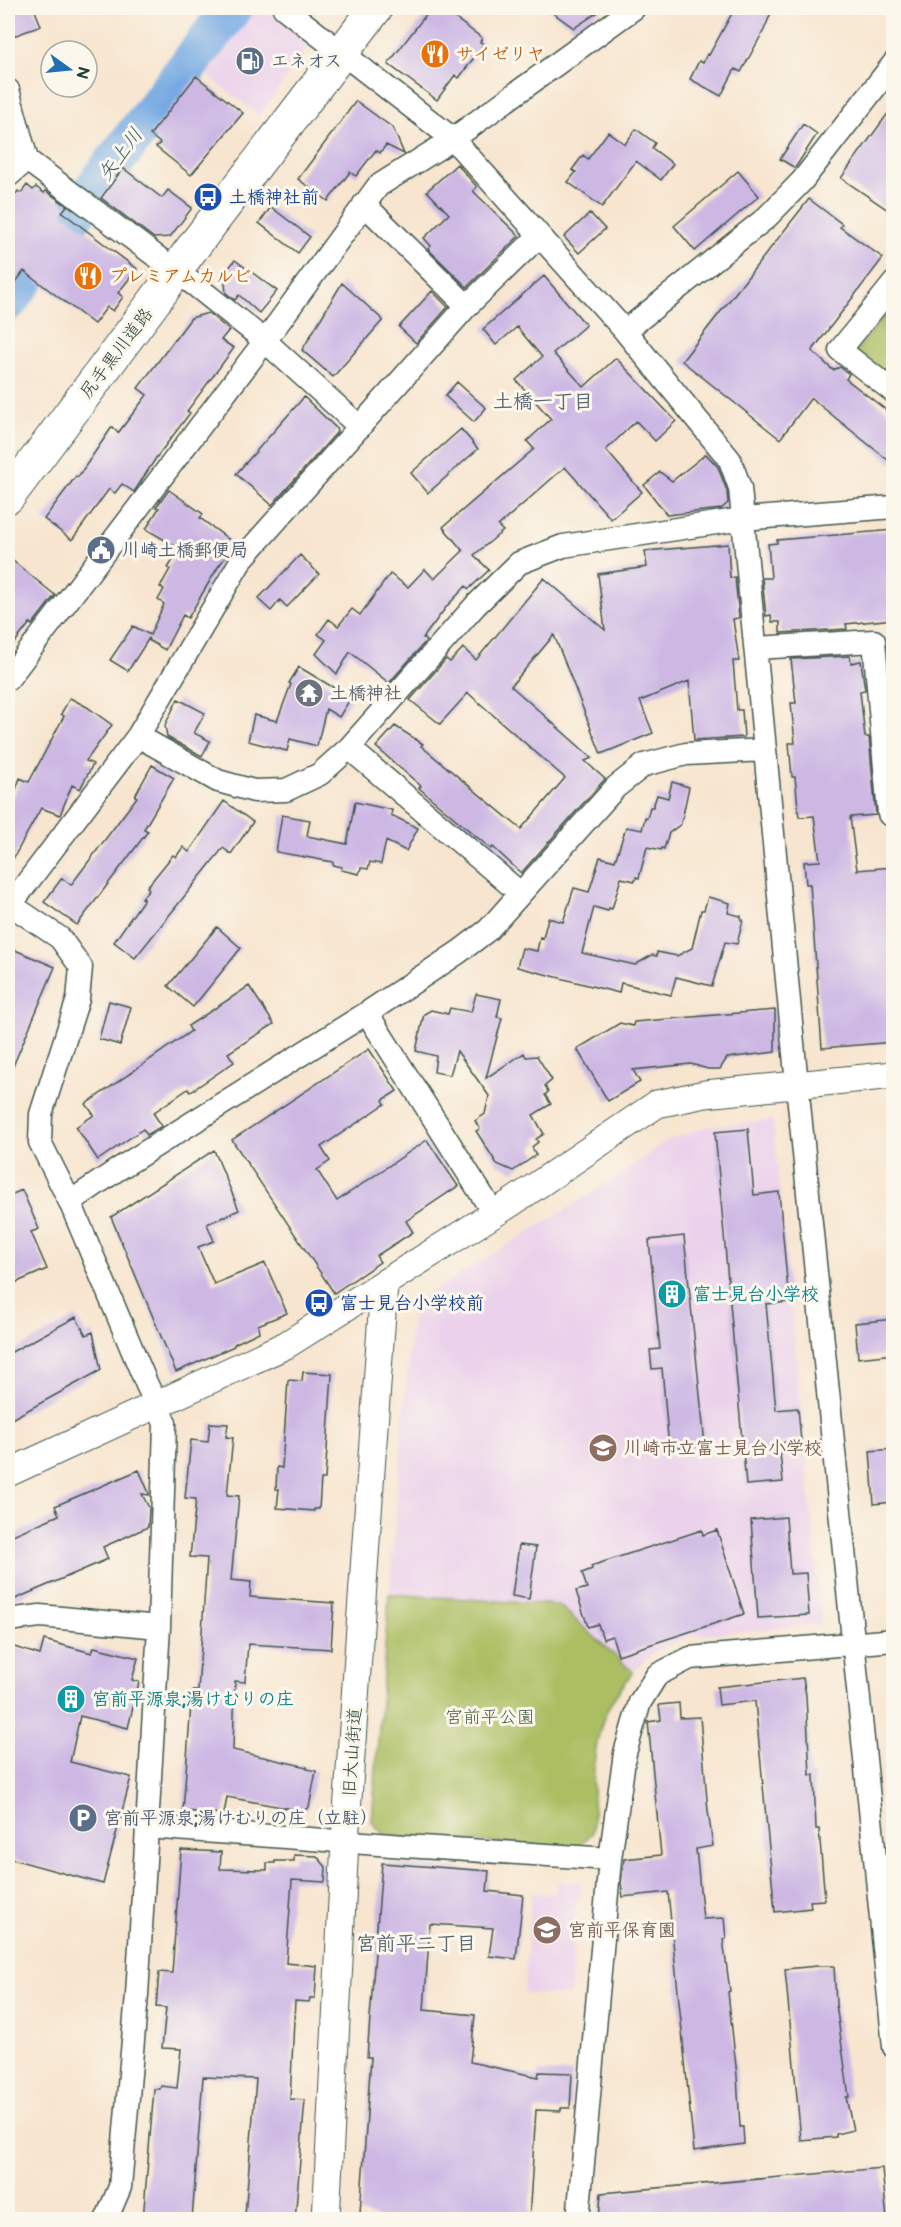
<svg xmlns="http://www.w3.org/2000/svg" width="901" height="2227" viewBox="0 0 901 2227" font-family="'Balsamiq Sans','Klee One',sans-serif">
  <rect width="100%" height="100%" fill="#fbf7ec"/>
  <filter id="ink" filterUnits="userSpaceOnUse"><feTurbulence type="fractalNoise" baseFrequency=".0167" numOctaves="2"/><feDisplacementMap in="SourceGraphic" scale="12" xChannelSelector="R" yChannelSelector="G"/><feConvolveMatrix kernelMatrix="1 2 1 2 8 2 1 2 1" color-interpolation-filters="sRGB"/></filter>
  <filter id="wash" filterUnits="userSpaceOnUse"><feTurbulence type="fractalNoise" baseFrequency=".008" numOctaves="4" result="noise"/><feDisplacementMap in="SourceGraphic" scale="24" xChannelSelector="R" yChannelSelector="G"/><feGaussianBlur stdDeviation="1.35" result="paint"/><feColorMatrix in="noise" values="0 0 0 0 0 0 0 0 0 0 0 0 0 0 0 0 0 1.4 0 .05"/><feComposite in="paint" operator="in"/></filter>
  <g filter="url(#wash)">
    <rect width="100%" height="100%" fill="#f7e5cf"/>
    <path fill="#ebd1eb" d="M244 8H263L309 41 303 55 259 116 197 67Z
      M773 1120 822 1624 691 1636 655 1651 633 1672 559 1605 389 1594 413 1303 615 1179 666 1141 706 1127Z
      M557 1881 582 1883 581 1896 577 1897 570 1996 524 1993 531 1893 555 1894Z"/>
    <path fill="#abbe62" stroke="#657e4b" stroke-width="1.5" d="M893 305V381L854 354Z
      M389 1594 559 1605 633 1672C626 1682 617 1692 611 1703 589 1740 594 1790 593 1832L577 1848 384 1835 372 1822Z"/>
    <g fill="none" stroke-linecap="round" stroke-linejoin="round">
      <path stroke="#77aae3" stroke-width="40" d="M8 301 232 8"/>
    </g>
    <g id="blocks">
      <path fill="#cdb8e4" d="M8 8H34L41 26 8 38Z
        M431 8H441L482 38 480 42 484 44 459 78 455 75 437 100 388 64Z
        M546 8H604L574 28Z
        M735 8H773L764 30 741 72 735 69 721 96 690 79 699 61 703 63 707 54 709 55Z
        M196 76 243 113 191 175 156 147 160 143 150 135Z
        M356 101 393 128 404 154 386 145 380 153 376 150 356 176 350 172 328 201 298 179Z
        M894 105V214L841 178Z
        M803 124 817 134 795 168 780 159Z
        M636 129 655 143 652 148 673 164 661 180 636 161 602 207 568 182 576 172 572 170 583 155 588 159 608 132 625 144Z
        M457 164 477 187 473 191 519 236 467 287 428 249 431 246 424 238 449 214 427 191Z
        M123 168 162 198 168 190 192 208 170 237 154 238 101 198Z
        M738 171 759 196 695 251 674 226Z
        M27 185 33 190 36 187 44 193 46 191 67 206 62 212 137 269 118 293 123 297 113 311 107 307 94 324 24 271 8 293V205L18 191 21 193Z
        M809 199 842 224 840 227 883 258 812 351 833 370 840 367 849 374 846 379 894 416V465L811 398 780 439 682 361Z
        M271 207 310 237 298 253 259 223Z
        M590 213 605 229 579 253 564 237Z
        M235 260 277 291 259 313 239 295 235 300 226 293 224 274Z
        M544 276 586 325 553 353 584 387 616 358 676 421 655 441 636 421 606 450 642 492 611 519 565 467 498 526 503 531 474 555 489 570 469 589 466 586 447 606 423 638 426 641 389 683 350 652 337 674 316 654 326 640 318 634 329 619 338 626 352 609 360 615 390 574 408 587 425 569 434 579 463 551 443 527 534 449 527 441 551 419 516 380 542 357 517 327 496 345 483 329Z
        M342 283 383 320 333 377 302 350Z
        M432 291 448 307 416 343 399 327Z
        M208 313 229 330 221 340 234 348 187 411 190 413 156 458 134 492 122 484 115 493 109 489 72 540 44 519 76 476 78 477 112 427 118 433 147 395 138 388 191 318Z
        M457 382 486 408 474 422 445 396Z
        M304 397 336 428 337 432 272 505 236 474Z
        M461 429 478 449 428 493 411 473Z
        M706 454 718 467 727 491 728 503 721 509 667 515 644 485 660 472 672 481Z
        M169 490 203 514 200 518 235 544 218 567 188 618 183 615 165 650 148 640 149 638 128 671 110 660 133 626 150 635 164 604 158 600 164 589 160 587 170 569 168 568 180 549 146 529 159 508 156 507Z
        M894 530V619L846 624 847 629 780 633V622H772L771 615 766 616 762 578H771L768 544 777 543V540Z
        M728 544 730 578 735 577 739 618 733 619 739 661H733L737 710H742L744 737 694 740 689 681 640 701 653 733 601 754 554 635 511 686 592 758 585 761 605 779 521 873 493 847 491 849 419 788 421 786 376 747 395 726 423 744 421 746 521 829 565 778 468 693 440 724 410 700 446 659 450 662 463 648 476 660 544 578 605 630 598 574 647 567 645 551Z
        M300 555 319 574 287 607 280 600 271 611 258 599Z
        M8 557 55 595 32 625 30 623 8 651Z
        M850 656 851 663 861 661 865 690 860 691 865 737H869L876 815 850 817 857 870 894 867V1042L822 1048 810 884H806L804 862 820 861 814 816 799 817 795 777H792L789 743H795L791 703H796L791 659Z
        M299 667 351 698 339 717 326 709 317 746 290 739 287 751 248 741 254 715 277 721 291 684 289 683Z
        M70 698 87 707 112 725 86 761 93 764 80 789 72 785 60 815 41 808 8 868V812L20 778 29 782 64 716 61 714Z
        M178 699 205 713 194 733 210 741 202 756 167 737 165 725Z
        M152 765 174 778 144 829 148 831 77 925 44 902 62 878 71 885 137 797 135 796Z
        M672 782 689 787 681 824 669 833 664 849 662 848 661 850 647 847 639 878 636 877 635 881 621 878 612 909 609 908 608 911 594 907 582 953 635 965 652 955 657 956V952L677 956 692 948 701 910H704L708 897 730 903 728 913 741 916V920H743L737 944 725 942 712 986 676 977 671 995 621 983 619 993 517 967 522 948 537 951 540 937 543 938 548 918 563 922 574 888 589 892 600 857 615 861 626 827 642 830 645 817 647 818 650 807H653L657 795 668 798Z
        M224 801 253 822 231 854 223 848 135 958 114 942 144 899 142 898 149 889 147 887 173 855 176 857 183 847 189 852Z
        M355 802 392 810 391 815 418 828 406 851 386 841 381 864 370 862 368 869 361 868 359 874 341 870 342 867 333 865V862L276 852 282 815 310 820 307 836 347 844Z
        M217 927 241 948 193 1007 168 986Z
        M8 947 55 967 8 1078Z
        M249 986 274 1024 228 1053 234 1062 190 1092 188 1089 153 1113 162 1126 147 1135 143 1129 98 1160 76 1127 94 1115 86 1104 191 1031 188 1026Z
        M476 994 501 999 497 1017 502 1018 486 1078 524 1053 526 1057 537 1056 552 1080 545 1086 548 1092 545 1095 551 1104 533 1115 544 1134 536 1139 538 1142 532 1147 536 1155 513 1171 497 1164 476 1131 480 1129 475 1121 485 1114 489 1096 457 1051 450 1075 434 1072 436 1056 416 1051 424 1014 431 1010 448 1014 450 1008 471 1012Z
        M109 1001 131 1007 120 1045 99 1039Z
        M775 1010V1052L727 1058 720 1069H708L691 1064 633 1070 640 1082 608 1101 577 1049 620 1023 633 1026 634 1022Z
        M369 1049 397 1091 383 1100 385 1104 321 1147 330 1161 317 1170 337 1201 427 1140 458 1186 406 1221 413 1232 376 1256 380 1262 334 1293 232 1140Z
        M748 1129 754 1195 779 1192 789 1302 766 1304 776 1410 798 1408 801 1441 779 1443 783 1482 746 1485 715 1132Z
        M214 1150 239 1210 207 1224 214 1241 198 1247 214 1284 265 1263 287 1313 258 1325 259 1332 234 1344V1346L176 1372 111 1217Z
        M22 1190 39 1229 31 1232 47 1269 8 1286V1196Z
        M684 1236 705 1445 669 1449 662 1368 652 1369 650 1350 660 1349 649 1240Z
        M76 1317 86 1335 93 1332 101 1370 8 1421V1354Z
        M894 1319V1354L858 1358 855 1323Z
        M303 1372 332 1374 325 1479H321L319 1509H314V1511L277 1508 279 1489H276L277 1467 282 1468 288 1380 302 1381Z
        M210 1423 228 1424 226 1437 233 1438 227 1495 239 1496 231 1580 251 1582 250 1597 334 1603 331 1649 248 1644 245 1682 235 1681 233 1750 307 1767V1769L316 1771 309 1807 303 1811 227 1797 224 1814 183 1811 192 1691H198L207 1558 190 1557 196 1499 185 1498 191 1440 208 1442Z
        M894 1449V1502L874 1504 870 1451Z
        M139 1470 149 1493V1495L142 1494 149 1508 148 1527 103 1547 108 1559 8 1602V1537L59 1515 55 1506Z
        M786 1517 790 1574 806 1573 809 1615 758 1618 751 1520Z
        M702 1530 703 1535 717 1530 744 1614 618 1655 612 1636 603 1639 598 1624 588 1627 576 1591 587 1588 582 1573 592 1569 591 1566Z
        M519 1545 536 1547 529 1599 512 1596Z
        M44 1640 92 1653 94 1647 138 1658 132 1680 139 1682 128 1728 80 1716 70 1762 131 1777 103 1884 8 1858V1645L40 1655Z
        M803 1678 806 1695 810 1775H814L816 1829H819L825 1900 810 1901 811 1908 775 1912 755 1701 719 1705 717 1687Z
        M679 1703 680 1718 700 1717 708 1811 713 1846 696 1849 703 1919 724 1918 726 1939H723L730 1991 728 1992 737 2076 740 2127H743L744 2144 694 2151 668 1892 623 1897 621 1883 624 1859 661 1855 648 1722 661 1720 659 1705Z
        M181 1850 221 1852 220 1869 267 1870V1863H275V1861H294V1855L317 1856 326 1867 325 1882 292 1880 286 1963 317 1966 315 1998H310L309 2002 295 2001 290 2099 305 2100 295 2220H266V2217L245 2216 256 2079 203 2077 192 2220H143L154 2089H160L161 2086 177 2088 181 2049 162 2048 166 2008 156 2007 159 1972 172 1973Z
        M382 1863 489 1871 487 1891 523 1895 516 1959 489 1956 493 1928 430 1924 424 2010 475 2015 470 2062 538 2077 539 2072 572 2073 570 2108H561V2111L536 2110 529 2220H384L360 2213 371 2057H367Z
        M818 1966H834L836 2004 849 2097H846L853 2130 836 2134V2137L801 2140 785 1969Z
        M882 2168 887 2220H599L601 2193Z"/>
    </g>
  </g>
  <g filter="url(#ink)">
    <use href="#blocks" fill-opacity="0" stroke="#3f564b" stroke-width="1.5"/>
    <g fill="none" stroke-linecap="round" stroke-linejoin="round">
      <g stroke="#3f564b" stroke-width="25">
        <path id="minor" d="M284 8 453 139 625 331 730 460 740 488 795 1064 894 2047
          M8 90 27 160 196 286 265 341 360 427
          M8 176 27 160
          M364 204 467 306
          M894 283 840 350 894 392
          M625 331 766 218 802 181 894 63
          M756 648 874 641 889 814H894
          M8 679 265 341 378 186 453 139 634 8
          M138 736 218 781 254 791 286 790 320 774 349 748 475 606 519 563 563 546 743 519 894 507
          M349 748 520 893
          M8 903 60 938 81 967 78 999 41 1114 40 1142 70 1202 147 1385 165 1423 159 1627 137 1995 120 2187 106 2220
          M8 908 138 736 242 559 467 306 539 236
          M367 1013 494 1214
          M70 1202 117 1170 367 1013 459 952 488 930 616 787 644 765 686 754 765 750
          M8 1620 40 1616 159 1627
          M148 1827 405 1846 610 1859
          M578 2220 610 1859 625 1753 640 1702 657 1675 690 1658 894 1640"/>
      </g>
      <g stroke="#3f564b" stroke-width="29">
        <path id="tertiary" d="M8 1473 286 1345 511 1203 657 1104 705 1094 894 1075
          M326 2220 345 1841 384 1285"/>
      </g>
      <g stroke="#3f564b" stroke-width="35">
        <path id="primary" d="M8 497 165 287 187 255 376 8"/>
      </g>
      <use href="#minor" stroke="#fff" stroke-width="22"/>
      <use href="#tertiary" stroke="#fff" stroke-width="27"/>
      <use href="#primary" stroke="#fff" stroke-width="33"/>
    </g>
  </g>
  <defs>
    <g id="restaurant-disc" transform="scale(1.5)"><circle r="9.5" fill="#e8710a" stroke="#fbf7ec"/><path d="M-5-6h1v4h1v-4h1v4h1v-4h1v5L-1.5 .5V6h-2V.5L-5-1ZM5-6V6H3V1.5H1.5Q1.5-4 5-6Z" fill="#fff"/></g>
    <g id="fuel-disc" transform="scale(1.5)"><circle r="9.5" fill="#5c6f8a" stroke="#fbf7ec"/><path d="M-5.5-6h7V0h2V4h1.3V-2.5L3-4.5l.8-.8L6-3V5H2.5V1h-1V6h-7ZM-4.2-4.7v3.2H.2V-4.7Z" fill="#fff"/></g>
    <g id="bus-disc" transform="scale(1.5)"><circle r="9.5" fill="#1a4fb4" stroke="#fbf7ec"/><path d="M-5-6H5V4H4V6H2V4H-2V6H-4V4H-5ZM-3.5-4V0h7V-4ZM-3.5 1.2v1.5H-2V1.2ZM2 1.2v1.5H3.5V1.2Z" fill="#fff"/></g>
    <g id="civic-disc" transform="scale(1.5)"><circle r="9.5" fill="#5c6f8a" stroke="#fbf7ec"/><path d="M-.6-6.5H3V-4.5H.6V-3L4-1V1h2V6H-6V1h2V-1L-.6-3ZM-1.2 2.5V6h2.4V2.5Z" fill="#fff"/></g>
    <g id="temple-disc" transform="scale(1.5)"><circle r="9.5" fill="#6b7280" stroke="#fbf7ec"/><path d="M0-6L5-2H3V0L6.5 2.5H4V6H1.5V3h-3V6H-4V2.5H-6.5L-3 0V-2H-5Z" fill="#fff"/></g>
    <g id="building-disc" transform="scale(1.5)"><circle r="9.5" fill="#0f9aa8" stroke="#fbf7ec"/><path d="M-4-6H4V6H1V3H-1V6H-4ZM-2.5-4.3h1.7v1.8h-1.7ZM.8-4.3h1.7v1.8H.8ZM-2.5-1h1.7V.8h-1.7ZM.8-1h1.7V.8H.8Z" fill="#fff"/></g>
    <g id="school-disc" transform="scale(1.5)"><circle r="9.5" fill="#8d6e63" stroke="#fbf7ec"/><path d="M0-5L7-2L0 1L-7-2ZM-4 1L0 2.5L4 1V4Q0 6-4 4Z" fill="#fff"/></g>
    <g id="parking-disc" transform="scale(1.5)"><circle r="9.5" fill="#5c6f8a" stroke="#fbf7ec"/><path d="M-3.5-5.5H1a3.5 3.5 0 0 1 0 7H-1V5.5H-3.5ZM-1-3.4V-.6H.8a1.4 1.4 0 0 0 0-2.8Z" fill="#fff"/></g>
  </defs>
  <g fill-rule="evenodd">
    <use href="#restaurant-disc" x="435" y="54"/>
    <use href="#fuel-disc" x="250" y="61"/>
    <use href="#bus-disc" x="208" y="197"/>
    <use href="#restaurant-disc" x="88" y="276"/>
    <use href="#civic-disc" x="101" y="550"/>
    <use href="#temple-disc" x="309" y="693"/>
    <use href="#building-disc" x="672" y="1294"/>
    <use href="#bus-disc" x="319" y="1303"/>
    <use href="#school-disc" x="603" y="1448"/>
    <use href="#building-disc" x="71" y="1699"/>
    <use href="#parking-disc" x="83" y="1818"/>
    <use href="#school-disc" x="547" y="1930"/>
  </g>
  <g text-anchor="middle" stroke-width="6" stroke-linejoin="round" paint-order="stroke">
    <g font-size="18" font-weight="bold" fill="#c56008" stroke="#fbf7ec" text-anchor="start">
      <text x="456" y="60">サイゼリヤ</text>
      <text x="109" y="282">プレミアムカルビ</text>
    </g>
    <g font-size="18" font-weight="bold" fill="#4e5e75" stroke="#fbf7ec" text-anchor="start">
      <text x="271" y="67">エネオス</text>
      <text x="122" y="556">川崎土橋郵便局</text>
      <text x="104" y="1824">宮前平源泉;湯けむりの庄（立駐）</text>
    </g>
    <g font-size="18" font-weight="bold" fill="#164399" stroke="#fbf7ec" text-anchor="start">
      <text x="229" y="203">土橋神社前</text>
      <text x="340" y="1309">富士見台小学校前</text>
    </g>
    <g font-size="18" fill="#1f3d34" stroke="#fbf7ec">
      <text transform="translate(116 353) rotate(-53)" y="6">尻手黒川道路</text>
      <text transform="translate(352 1752) rotate(-86)" y="6">旧大山街道</text>
    </g>
    <g font-size="18" font-weight="bold" fill="#5b616d" stroke="#fbf7ec" text-anchor="start">
      <text x="330" y="699">土橋神社</text>
    </g>
    <g font-size="18" font-weight="bold" fill="#0d838f" stroke="#fbf7ec" text-anchor="start">
      <text x="693" y="1300">富士見台小学校</text>
      <text x="92" y="1705">宮前平源泉;湯けむりの庄</text>
    </g>
    <g font-size="18" font-weight="bold" fill="#785e54" stroke="#fbf7ec" text-anchor="start">
      <text x="624" y="1454">川崎市立富士見台小学校</text>
      <text x="568" y="1936">宮前平保育園</text>
    </g>
    <g font-size="18" fill="#425d40" stroke="#fbf7ec">
      <text x="490" y="1723">宮前平公園</text>
    </g>
    <g font-size="20" font-style="italic" fill="#395e69" stroke="#fbf7ec">
      <text transform="translate(120 154) rotate(-53)" y="7">矢上川</text>
    </g>
    <g font-size="20" font-weight="bold" fill="#5c6872" stroke="#fbf7ec">
      <text x="543" y="408">土橋一丁目</text>
      <text x="416" y="1950">宮前平二丁目</text>
    </g>
  </g>
  <rect width="901" height="2227" fill="none" stroke="#fbf7ec" stroke-width="30"/>
  <g transform="translate(69 69) rotate(105)"><circle r="28" fill="#fbf7ec" stroke="#a3ada2" stroke-width="1.5"/>
  <path d="M0-4.5L10 22L0 15L-10 22Z" fill="#1f6fb2"/>
  <text y="-9" font-size="16" font-weight="bold" text-anchor="middle" fill="#1f3d34">N</text>
  </g>
</svg>
